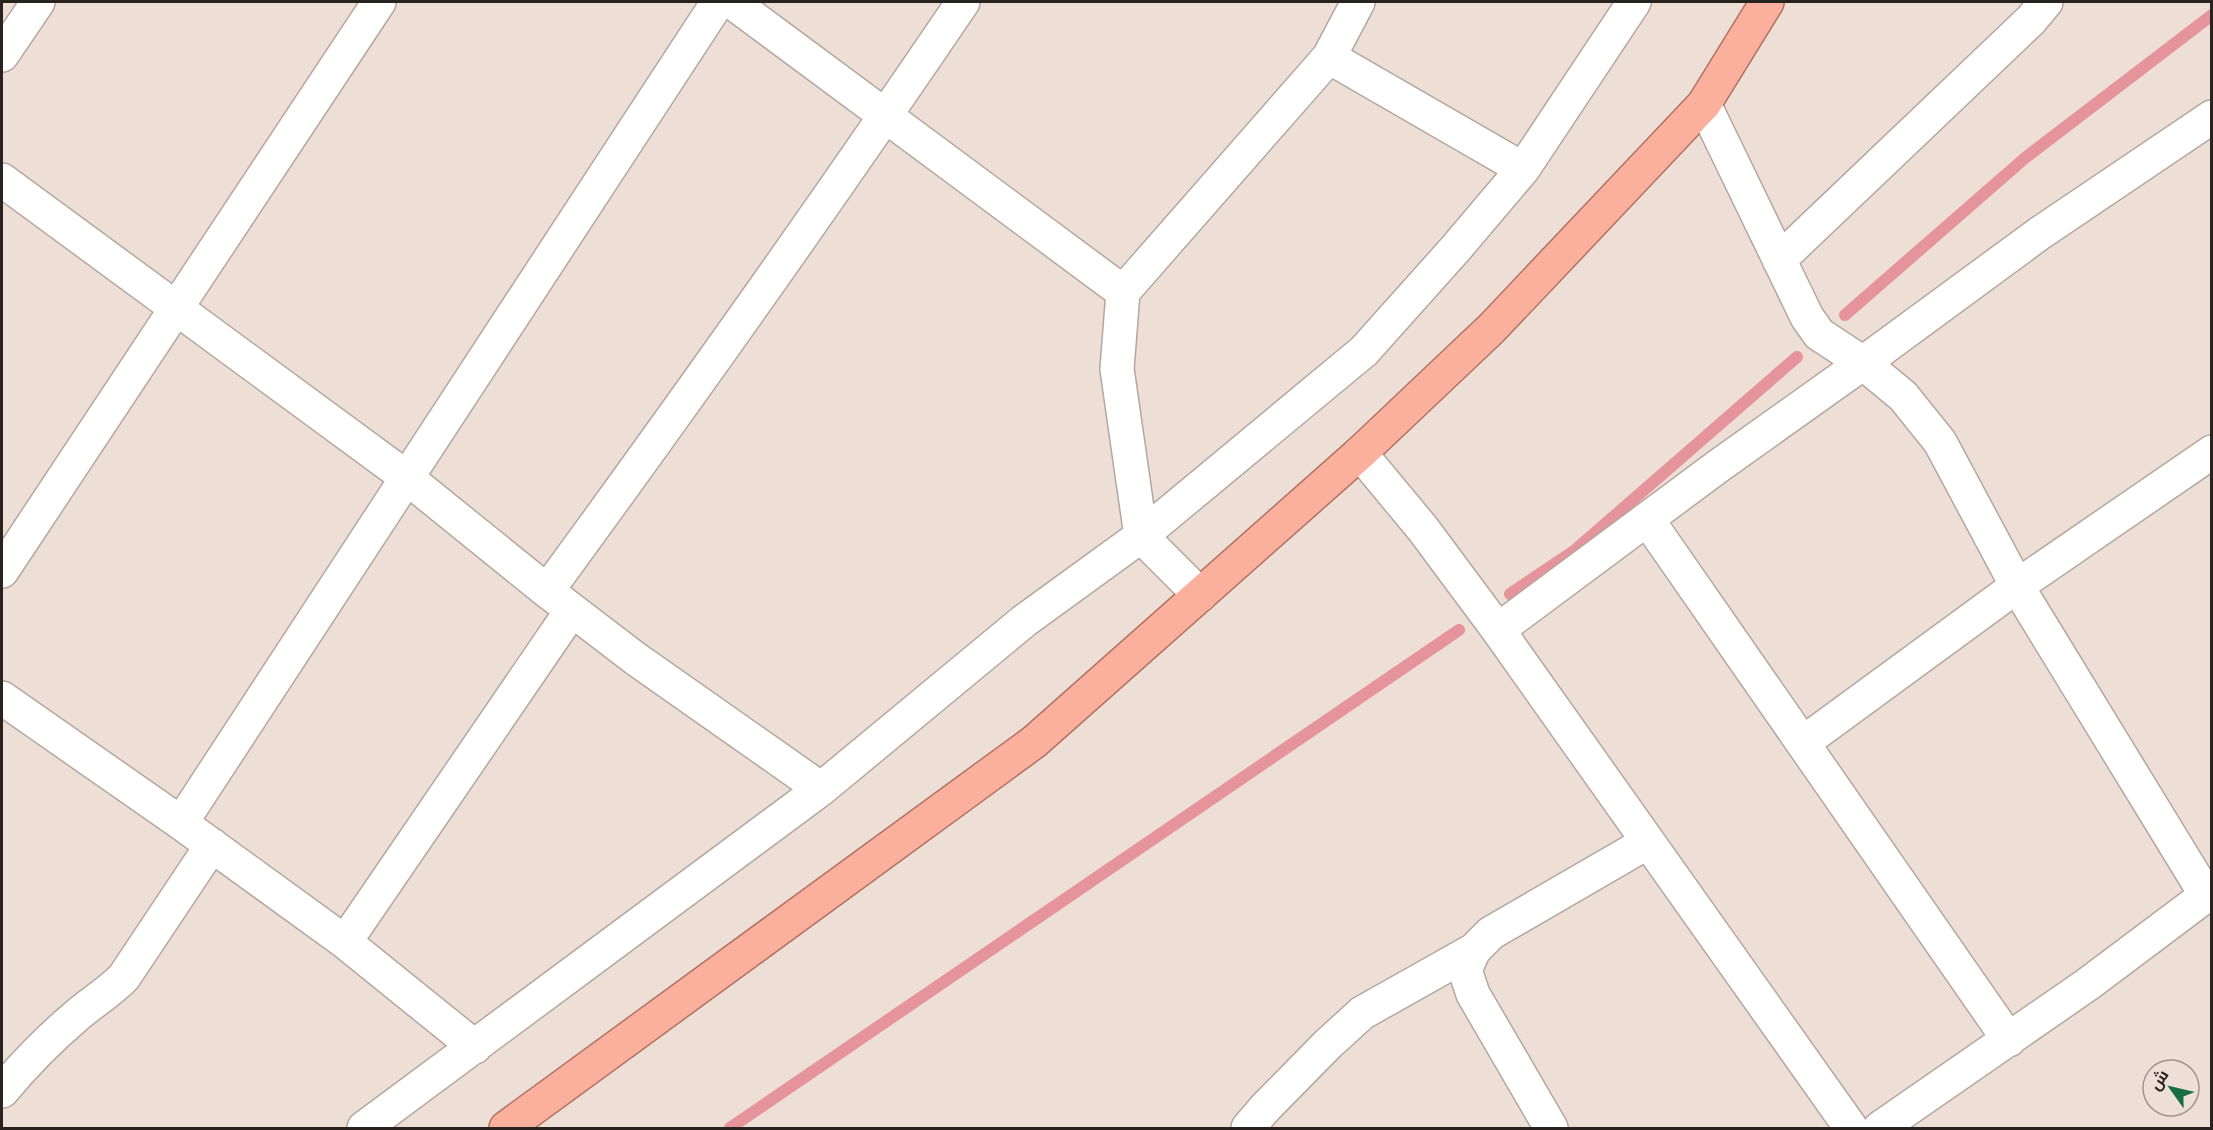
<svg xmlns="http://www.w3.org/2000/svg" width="2213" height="1130" viewBox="0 0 2213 1130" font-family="'Roboto Condensed',Cairo,sans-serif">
  <rect width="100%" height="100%" fill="#eedfd6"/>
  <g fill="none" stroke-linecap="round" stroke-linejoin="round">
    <path stroke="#e5949b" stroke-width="12" d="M1845 315 2025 158 2212 15
      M1510 594 1574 551 1797 357
      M730 1128 1459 630"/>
    <g stroke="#b5a79e" stroke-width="36">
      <path id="minor" d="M732 2 1123 292 1117 369 1141 536 1200 595
        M2 55 38 2
        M1329 57 1523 169
        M1704 104 1807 317 1819 334 1863 363 1903 396 1940 442 2017 586 2206 895
        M2 180 406 477 547 591 636 659 821 789
        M1779 260 2031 20 2046 2
        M1123 292 1329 57 1358 2
        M1360 453 1423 529 1498 630 1851 1128
        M1647 519 2009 1040
        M2 571 379 2
        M547 591C689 397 828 201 963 2
        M1498 630 1717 467 1863 363 2040 233 2212 117
        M2 698 181 823 345 942 475 1047
        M1804 742 2017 586 2212 452
        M181 823 718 2
        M345 942 572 610
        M2 1091C24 1065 48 1040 74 1018 90 1003 109 993 124 977L212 845
        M364 1128 821 789 1024 621 1141 536 1364 351 1457 247 1523 169 1634 2
        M1248 1128 1265 1108 1328 1044 1362 1013 1474 950
        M1551 1128 1473 994 1465 970 1474 950 1491 933 1648 842
        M1880 1128 2088 984 2212 891"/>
    </g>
    <g stroke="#b17262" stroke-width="36">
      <path id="trunk" d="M506 1128 1034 742 1360 453 1492 328 1704 104 1767 2"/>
    </g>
    <use href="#minor" stroke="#fff" stroke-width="33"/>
    <use href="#trunk" stroke="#fbb09e" stroke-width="33"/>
  </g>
  <rect width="2213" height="1130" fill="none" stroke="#292320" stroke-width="6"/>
  <g transform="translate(2171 1088) rotate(304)"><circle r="28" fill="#eedfd6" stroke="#9f948d" stroke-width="1.5"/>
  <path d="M0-4.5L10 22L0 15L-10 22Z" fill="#166e42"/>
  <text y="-9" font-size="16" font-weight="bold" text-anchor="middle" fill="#292320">ش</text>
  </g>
</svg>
